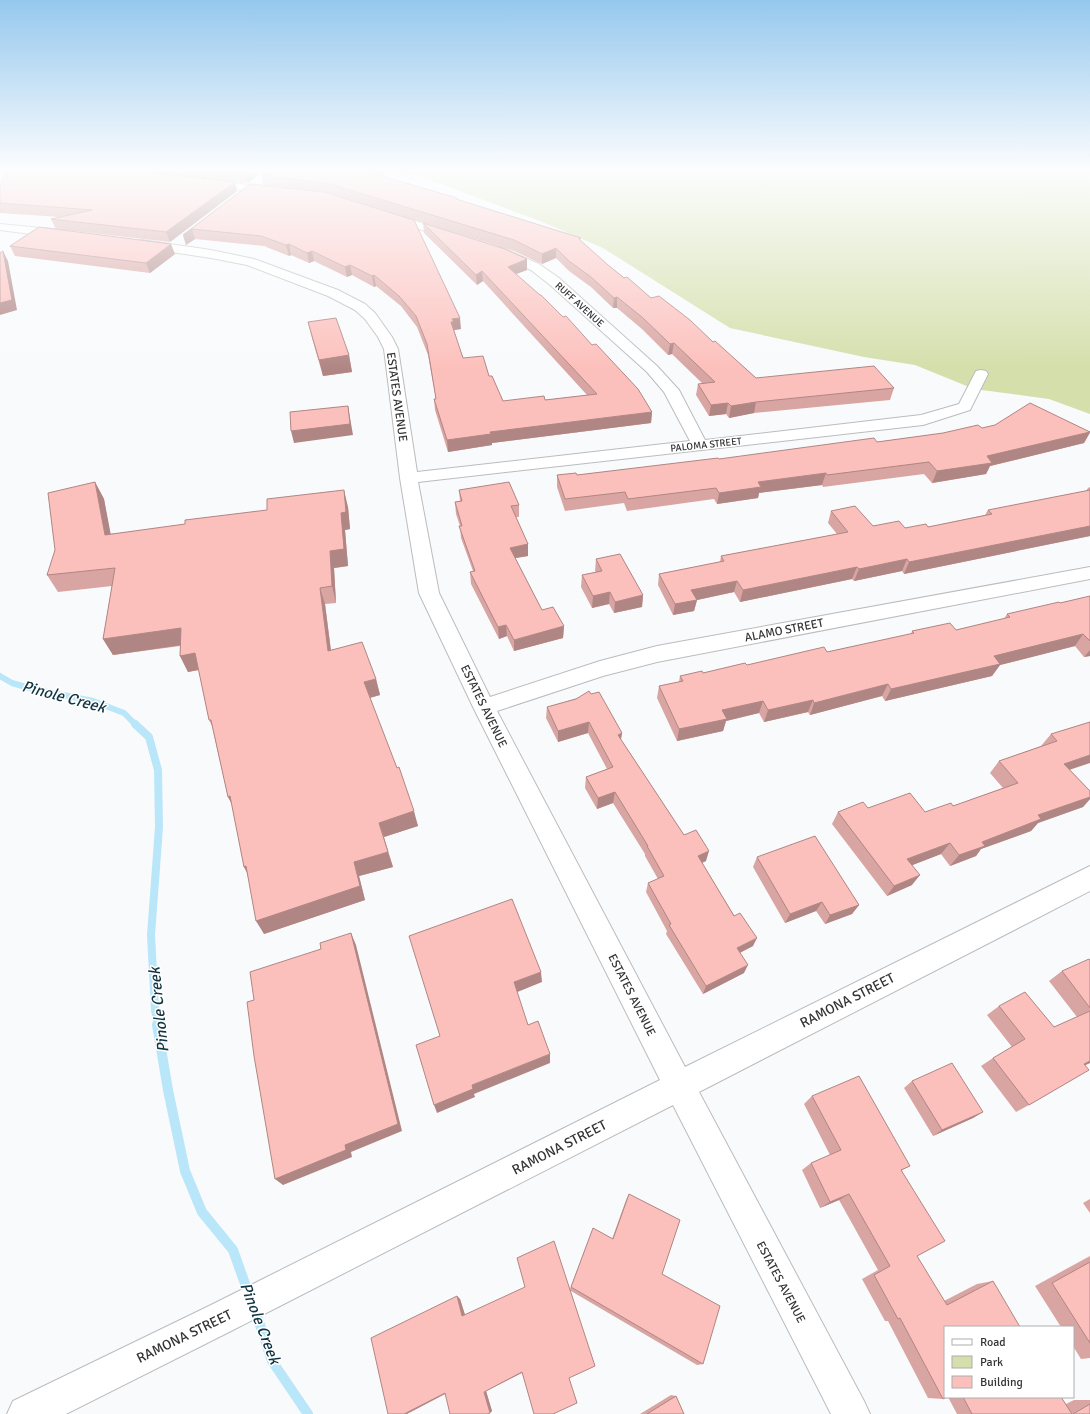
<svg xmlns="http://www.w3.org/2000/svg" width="1090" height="1414" viewBox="0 0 1090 1414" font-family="Signika,sans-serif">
  <rect width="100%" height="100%" fill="#f9fafc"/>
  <path fill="#d4dfab" d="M388 171H1090V414L1049 399 974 389 915 365 864 357 730 328 603 248 540 221 416 175 391 173Z"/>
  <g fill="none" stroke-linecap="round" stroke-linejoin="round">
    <path stroke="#b9e6f8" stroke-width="6" d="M0 676 12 683 33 689 93 701 124 713 136 725"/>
    <path stroke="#b9e6f8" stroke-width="8" d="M135 724 149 737 158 770 159 827 151 935 155 1010 158 1026"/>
    <path stroke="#b9e6f8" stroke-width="10" d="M157 1025 168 1090 185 1171 202 1212 233 1250 249 1295
      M255 1310 272 1361 308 1414"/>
    <g stroke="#bbbcbe" stroke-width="2">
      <path id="minor" d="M207 180 274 188 279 191 274 194 203 185 202 183Z
        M387 212 456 234 458 236 456 238 452 240 383 217 381 215 383 213Z
        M0 224 62 230 66 232 68 234 66 236 62 238 0 230Z
        M142 240 211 250 254 259 338 290 365 304 375 313 392 337 398 349 417 472 690 441 664 392 647 372 549 284 531 270 496 254 494 251 496 248 500 247 539 264 559 278 657 366 679 390 705 440 921 415 959 404 976 371 981 370 986 371 988 374 970 410 923 425 418 482 439 593 490 697 600 661 657 646 1090 567V579L657 662 603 676 497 711 685 1067 1090 866V891L699 1092 864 1401 870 1414H831L673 1105 233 1330 66 1414H7L13 1401 209 1306 660 1080 473 707 419 593 400 478 384 349 378 337 365 319 355 310 328 296 247 265 211 258 138 247 136 244 138 241Z"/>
    </g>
    <use href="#minor" fill="#fff" fill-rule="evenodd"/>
  </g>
  <path fill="#d9a5a2" d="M139 171H263L248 183 235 182 237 191 170 242 56 229 51 219 60 217 0 213V187Z
    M267 171H383L384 177 457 199 581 241 608 265 651 298 713 342 756 378 894 388 890 400 754 413 729 418 726 414 709 416 696 395 698 384H703L672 354 668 355 642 329 617 308H613L591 287 569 271 556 258 542 264 514 251 331 194 328 193 461 329 454 330 455 333 463 358 489 376 503 401 545 400 587 395 483 281 477 285 424 233 423 223 527 259V270L516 274 652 412 651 423 492 443V445L448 452 435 410 434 399H436L428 355 417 327 401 306 376 286 374 287 352 275 347 277 314 261 309 263 291 255 289 256 264 246 195 239 186 245 183 235 250 184 286 188 264 185 261 175Z
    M10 246 175 254 150 273 15 256Z
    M308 322 349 355 352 372 323 376 312 338Z
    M982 428 1090 431V433L1084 443 990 466 986 474 932 483 924 474 823 487 822 485 759 493 758 498 717 504 714 499 627 511 624 503 565 511 557 487V475H577L877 442Z
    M95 482 104 499 110 534 348 507 350 529 345 530 348 566 334 568 336 603 325 604 331 650 376 679 380 695 370 698 418 826 384 837 393 867 359 876 365 900 264 934 247 873 244 867 232 804 228 797 212 726 209 720 199 670 188 672 180 656V646L113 655 103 639 112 586 58 592 47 575Z
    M1090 487V536L904 574 902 571 854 581 852 579 740 602 734 592 697 600 694 611 673 615 658 585 659 574 720 562 721 556 837 534 828 523 831 511 873 526 905 528 928 527 985 515 988 510 1086 491 1088 488Z
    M459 490 519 505V517H516L528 544V556L515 558 542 610 564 626 563 638 514 651 507 636 499 639 471 584 470 572 473 571 461 538 460 526 456 514 455 502 460 501Z
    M596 559 643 595 642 607 614 613 609 604 592 608 581 587 582 575 596 572 595 571Z
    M1090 596V656L1084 657 1075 646 1000 665 992 676 885 701 882 696 810 715 808 712 764 722 759 713 726 721 723 731 677 741 657 698 659 686 679 682 680 676 703 673 827 652 911 634 912 631 956 630 1004 619 1007 614 1060 603Z
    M591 694 622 733 621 740 684 835 706 861 702 863 753 946 740 953 744 973 703 994 666 934 667 931 646 892 648 883 658 879 645 856V854L613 803 597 809 585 788 586 777 607 769 588 733 558 742 546 718 547 707Z
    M1090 722 1070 770 1090 791V799L1083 807 1038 823 1031 831 981 849 976 856 950 866 941 854 912 865V885L887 896 832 824 838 812 868 808 925 812 953 806 1003 788 990 773 999 761 1041 746 1051 734Z
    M757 857 859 905 852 914 825 924 816 911 785 923 753 867Z
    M1090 960V1063L1085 1065 1029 1105 1016 1112 981 1066 993 1058 1012 1047 987 1015 999 1006 1054 1027 1077 1017 1049 981 1062 971Z
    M912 1081 983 1112 973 1118 933 1136 904 1088Z
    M812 1096 910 1166 902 1170 917 1256 944 1301 977 1284 993 1281 943 1399 928 1398 888 1321H885L862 1279 878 1270 839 1200 820 1208 802 1170 811 1163 830 1155 804 1104Z
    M629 1194 662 1274 703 1364 697 1365 571 1291 522 1373 486 1391 492 1411 490 1413 457 1296 460 1299 465 1315 570 1289 593 1228 612 1239 626 1200Z
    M1090 1199V1213L1083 1203Z
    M1090 1256V1358L1081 1359 1073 1346V1327H1061L1035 1286Z
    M671 1395 676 1396 684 1414H640Z
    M948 1397H1061L1066 1404 1074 1400H1090V1414H957Z"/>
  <path fill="#b08684" d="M249 171H263L248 183 245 174Z
    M377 171H383L384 178 372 173Z
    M235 182 237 191 170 242 166 232Z
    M192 229 195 239 186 245 183 235Z
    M171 244 175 254 150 273 146 263Z
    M289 244 291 255 289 256 286 245Z
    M556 248V258L542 264V254Z
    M3 251 8 261 17 310 0 315V303Z
    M312 251 314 261 309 263 307 253Z
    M527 259V270L508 277V267Z
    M350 265 352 275 347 277 345 267Z
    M482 271 483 281 477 285 476 275Z
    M374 275 376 286 374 287 372 276Z
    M617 297V308H613L614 298Z
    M460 318 461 329 454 330 455 333 451 322 452 319Z
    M674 343 672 354 668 355 670 344Z
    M349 355 352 372 323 376 319 360Z
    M756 402 754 413 729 418 731 406Z
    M728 403 726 414 709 416 711 405Z
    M348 406 353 435 294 443 291 431Z
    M652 412 651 423 492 443V445L448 452 447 440 490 432Z
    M1090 432 1084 443 990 466 986 474 932 483 937 471 987 456Z
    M826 473 822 485 759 493 758 498 717 504 719 493 758 482Z
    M95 482 104 499 114 551 105 535Z
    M344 490 348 507 350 529 345 530 348 566 334 568 336 603 332 586 330 551 341 513Z
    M1090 526V536L904 574 909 562Z
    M528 544V556L510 559V548Z
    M907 559 902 571 854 581 859 569Z
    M857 567 852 579 740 602 743 590Z
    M737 581 734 592 697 600 694 611 673 615 675 604 691 590Z
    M320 588 325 604 333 668 328 651Z
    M610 592 609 604 592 608 593 596Z
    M643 595 642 607 614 613 615 602Z
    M506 625 507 636 499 639 498 627Z
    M564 626 563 638 514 651V640Z
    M181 628 189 644 113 655 103 639Z
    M1083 634 1075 646 1000 665 992 676 885 701 891 689 994 656Z
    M1090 650V656L1084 657Z
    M195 653 203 669 188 672 180 656Z
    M376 679 380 695 369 698 364 682Z
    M888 684 882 696 810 715 814 703Z
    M813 700 808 712 764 722 768 710Z
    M763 701 759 713 726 721 723 731 677 741 679 729 722 710Z
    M589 722 588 733 558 742V731Z
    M622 733 620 744 618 735Z
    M1090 755V763L1054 775 1064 764Z
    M615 792 613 803 597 809 598 798Z
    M230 796 236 812 228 797Z
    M1090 797V799L1083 807 1038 823 1031 831 981 849 976 856 950 866 959 855 982 842 1038 815Z
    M414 811 418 826 384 837 379 823Z
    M950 843 941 854 900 870 907 859Z
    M709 851 706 861 695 866 698 856Z
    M388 852 393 867 359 876 365 900 264 934 256 921 354 862Z
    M246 866 252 881 244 867Z
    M920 875 912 885 887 896 894 886Z
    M822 902 816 911 785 923 790 914Z
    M859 905 852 914 825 924 830 915Z
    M351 933 356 945 402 1131 351 1152 352 1157 283 1185 275 1179 345 1145Z
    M757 938 753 946 733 956 737 948Z
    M748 965 744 973 703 994 706 986Z
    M541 972 542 982 515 993 514 982Z
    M550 1054V1063L474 1094 475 1097 437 1113 434 1105 472 1085Z
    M1090 1061V1063L1070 1072 1084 1064Z
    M983 1112 973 1118 933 1136 942 1130Z
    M849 1194 839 1200 820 1208 830 1202Z
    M457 1296 460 1299 466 1318 462 1316Z
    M522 1372H523L486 1391 492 1411 490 1413 484 1392Z
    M449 1392 407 1414H404L445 1393Z"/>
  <path fill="#fcc0bc" stroke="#b08684" d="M6 171H139L235 182 166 232 51 219 92 210 0 203V187Z
    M220 171H249L245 174Z
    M267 171H377L372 173 457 198 456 199 581 238 579 239 608 265 624 278 627 277 651 298 659 296 690 320 713 342 715 341 756 378 874 366 894 388 756 402 731 406 728 403 711 405 698 384 715 382 674 343 670 344 643 318 617 297 614 298 591 277 569 261 556 248 542 254 514 240 330 184 261 175Z
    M250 184 324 192 414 220 460 318 452 319 454 322H451L463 358 483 356 489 376H492L503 401 544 396 545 400 597 394 482 271 476 275 423 223 505 249 527 259 508 267 540 295H541L563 317 566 316 592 345 596 344 638 389 652 412 490 432 491 434 447 440 434 399H436L427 344 416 316 399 296 374 275 372 276 350 265 345 267 312 251 307 253 289 244 286 245 261 236 192 229 183 235Z
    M39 227 171 244 146 263 10 246Z
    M3 251 12 300 0 303V253Z
    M336 318 349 355 319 360 308 322Z
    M1030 403 1090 432 987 456 992 463 937 471 929 462 827 475 826 473 758 482 761 487 719 493 716 488 628 499 625 492 565 499 557 475 576 473 577 475 718 458 719 459 874 438 877 442 943 433 978 425 982 428 995 425Z
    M348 406 350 424 291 431 290 412Z
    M95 482 105 535 185 524V520L267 510V499L344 490 346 512 341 513 344 549 330 551 332 586 320 588 328 651 362 642 376 679 364 682 397 768 399 767 414 811 379 823 388 852 354 862 360 886 256 921 246 866 244 867 230 796 228 797 211 720H209L195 653 180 656 181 628 103 639 115 568 47 575 55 550 48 493Z
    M509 482 519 505 511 506 528 544 510 548 542 610 553 607 564 626 514 640 506 625 498 627 470 572 475 571 459 526H462L455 502 462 501 459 490Z
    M1090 490V526L909 562 907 559 859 569 857 567 743 590 737 581 691 590 697 600 675 604 659 574 724 561 721 556 848 532 831 511 855 506 873 526 899 521 905 528 926 524 928 527 992 514 988 510Z
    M620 554 643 595 615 602 610 592 593 596 582 575 602 571 596 559Z
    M1090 596V641L1083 634 994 656 1000 664 891 689 888 684 814 703 813 700 768 710 763 701 722 710 727 719 679 729 659 686 683 681 680 676 702 671 703 673 745 663 747 665 824 647 827 652 914 633 912 631 950 623 956 630 1010 617 1007 614 1059 602 1060 603Z
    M589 691 591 694 599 692 622 733 618 735 684 835 696 830 709 851 698 856 734 916 740 913 757 938 737 948 748 965 706 986 669 925 671 924 648 883 664 876 647 846H648L615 792 598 798 586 777 613 767 589 722 558 731 547 707 576 699Z
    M1090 722V755L1064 764 1090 791V797L1038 815 1041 819 982 842 985 846 959 855 950 843 907 859 920 875 894 886 838 812 863 802 868 808 910 793 925 812 951 803 953 806 1018 783 999 761 1057 741 1051 734Z
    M815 836 859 905 830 915 822 902 790 914 757 857Z
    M512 899 541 972 514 982 528 1025 538 1021 550 1054 472 1085 473 1089 434 1105 416 1045 440 1036 409 936Z
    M351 933 398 1124 345 1145 346 1150 275 1179 254 1056 247 1002 254 1000 250 972 321 949 320 943Z
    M1089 959 1090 960V1008L1062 971Z
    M1025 992 1054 1027 1090 1011V1061L1084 1064 1089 1070 1029 1105 993 1058 1025 1039 999 1006Z
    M952 1063 983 1112 942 1130 912 1081Z
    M859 1076 910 1166 901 1170 945 1241 917 1256 947 1305 993 1281 1020 1327H945V1397H947L943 1399 900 1318 898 1319 874 1275 890 1266 849 1194 830 1202 811 1163 841 1150 812 1096Z
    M629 1194 680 1220 662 1274 720 1306 703 1364 571 1287 593 1228 613 1239Z
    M554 1241 595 1366 569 1378 577 1403 553 1414H534L522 1372 484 1392 490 1413 487 1414H450L445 1393 404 1414H388L371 1338 457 1296 462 1316 525 1287 517 1258Z
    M1090 1262V1343L1052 1283Z
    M676 1396 684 1414H647Z
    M963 1397H1061L1072 1414H972Z
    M1090 1404V1414H1073Z"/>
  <linearGradient id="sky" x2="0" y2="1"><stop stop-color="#95c8ee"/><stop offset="0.46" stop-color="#fcfdfe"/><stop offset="1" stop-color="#fcfdfe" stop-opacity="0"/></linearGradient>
  <rect width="1090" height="369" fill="url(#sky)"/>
  <g text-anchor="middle" stroke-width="3" stroke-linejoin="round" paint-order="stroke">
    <g font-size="10" fill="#343435" stroke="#fff">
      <text transform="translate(580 304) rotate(42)" y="4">RUFF AVENUE</text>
      <text transform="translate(706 444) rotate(-6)" y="4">PALOMA STREET</text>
    </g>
    <g font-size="12" fill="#343435" stroke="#fff">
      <text transform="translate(397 397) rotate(82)" y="4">ESTATES AVENUE</text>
      <text transform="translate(784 630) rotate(-11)" y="4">ALAMO STREET</text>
      <text transform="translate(484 706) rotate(64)" y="4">ESTATES AVENUE</text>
      <text transform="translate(632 995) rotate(63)" y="4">ESTATES AVENUE</text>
      <text transform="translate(781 1282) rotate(62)" y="4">ESTATES AVENUE</text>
    </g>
    <g font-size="14" fill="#343435" stroke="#fff">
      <text transform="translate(847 1000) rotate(-27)" y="5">RAMONA STREET</text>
      <text transform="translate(559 1147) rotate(-27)" y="5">RAMONA STREET</text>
      <text transform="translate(184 1336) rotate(-26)" y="5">RAMONA STREET</text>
    </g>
    <g font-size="16" font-style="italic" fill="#113542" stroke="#fff">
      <text transform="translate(64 696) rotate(15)" y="6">Pinole Creek</text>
      <text transform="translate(158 1010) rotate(-96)" y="6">Pinole Creek</text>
      <text transform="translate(261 1323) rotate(69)" y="6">Pinole Creek</text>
    </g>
  </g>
  <rect x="944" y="1326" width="130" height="72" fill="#ffffff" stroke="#aeaeae"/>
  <rect x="952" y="1339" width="20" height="6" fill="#ffffff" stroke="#aeaeae"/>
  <text x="980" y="1346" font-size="12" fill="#343435">Road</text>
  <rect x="952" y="1356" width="20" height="12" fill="#d4dfab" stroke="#aeaeae"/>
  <text x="980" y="1366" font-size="12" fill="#343435">Park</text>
  <rect x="952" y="1376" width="20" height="12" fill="#fcc0bc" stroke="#aeaeae"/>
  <text x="980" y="1386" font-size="12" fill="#343435">Building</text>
</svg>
